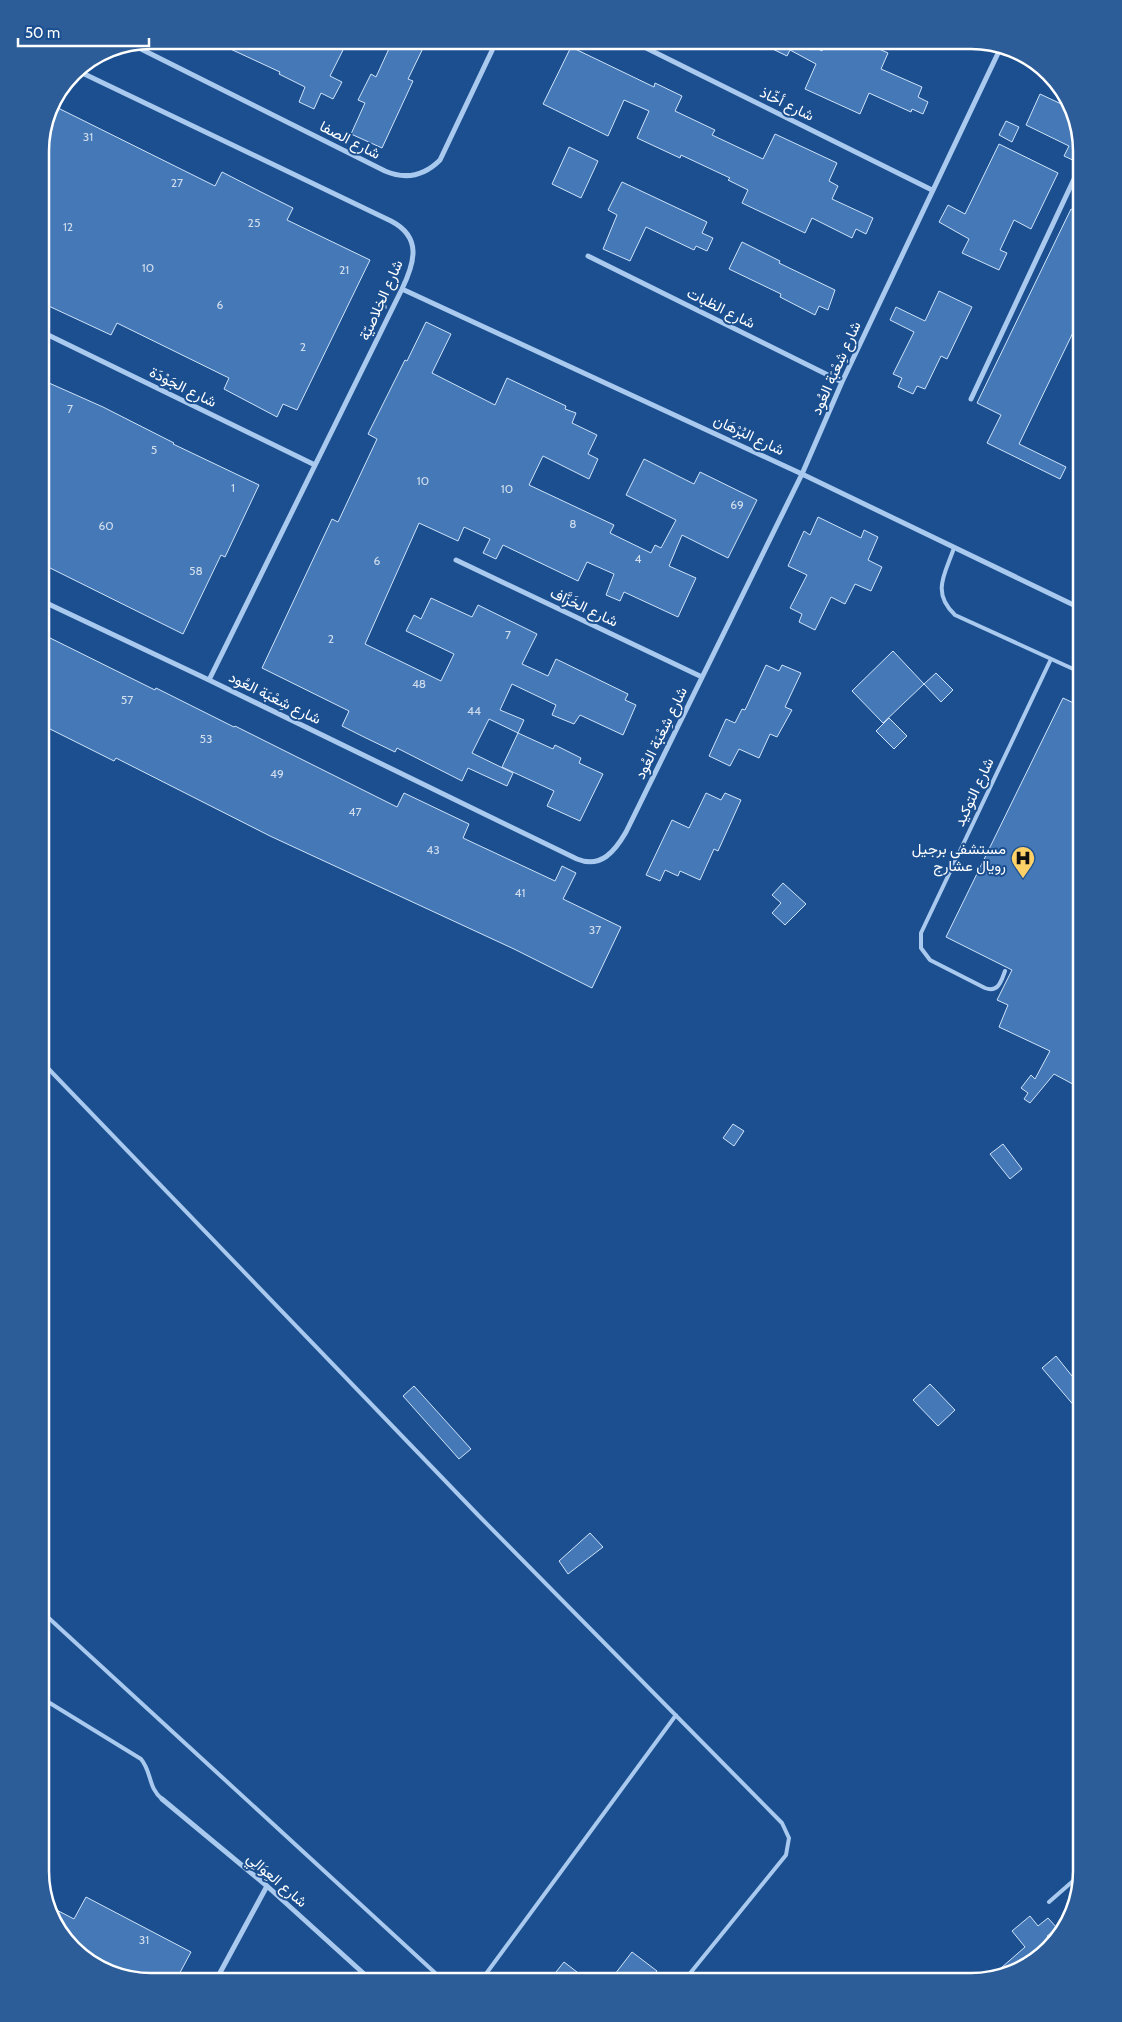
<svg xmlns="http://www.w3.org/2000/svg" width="1122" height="2022" viewBox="0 0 1122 2022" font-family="Cabin,Vazirmatn,sans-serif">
  <rect width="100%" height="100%" fill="#1b4f8f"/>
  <path fill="#4478b7" stroke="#cfe3fa" d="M211 40H324L343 50 330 76 342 82 333 99 321 93 314 109 299 102 305 87 279 74 280 72Z
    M393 40H427L408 79 413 81 382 148 351 134 365 103 358 100 371 74 376 77Z
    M754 40H799L822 51 827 40H859L888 53 881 69 922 87 918 97 928 102 923 114 912 109 911 112 869 93 860 114 805 89 816 64 790 50 787 56Z
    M571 47 654 87 655 83 682 96 675 111 715 130 712 135 763 159 775 134 837 163 829 181 838 186 832 199 873 218 866 234 856 229 852 238 812 218 805 233 742 203 748 190 728 180 730 178 681 155 680 158 637 138 649 111 624 100 608 136 543 104Z
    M1040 94 1074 110 1082 151V158L1077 162 1064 156 1069 146 1026 125Z
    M54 106 215 186 222 172 261 192 293 208 287 220 370 260 297 410 283 404 277 417 224 389 229 378 117 323 111 335 40 302V144L45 125Z
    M1006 121 1019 127 1012 142 999 135Z
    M999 144 1058 173 1031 229 1014 220 1000 250 1007 253 999 270 962 253 969 239 939 222 948 205 965 214Z
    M569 147 598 161 581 198 552 184Z
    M622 182 707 222 702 233 713 238 707 251 696 246 694 250 646 227 630 261 603 249 617 215 608 210Z
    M1071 209 1082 214V314L1019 444 1066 467 1060 479 987 443 1001 415 977 403Z
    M742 242 780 261 779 263 835 290 828 310 819 306 815 315 780 297 781 294 729 269Z
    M939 291 972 307 947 359 941 356 925 389 917 386 913 394 898 387 902 378 893 374 914 332 890 320 896 307 925 321Z
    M426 322 451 334 432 373 495 405 507 378 566 406 565 409 576 413 572 423 597 435 588 454 598 459 589 479 543 456 529 485 614 525 610 533 651 553 655 545 661 548 676 520 626 495 644 459 694 484 700 472 757 500 728 558 682 535 669 566 696 578 678 617 624 592 620 601 606 595 614 574 587 562 578 581 503 545 496 559 483 553 490 539 464 527 458 541 419 523 365 644 441 681 454 654 406 631 414 615 421 619 431 598 472 617 478 605 537 634 522 664 548 676 556 659 628 694 625 700 636 705 623 735 580 715 574 724 552 715 556 705 512 684 500 710 524 720 518 733 489 719 472 753 513 773 507 786 468 768 462 781 397 748 395 752 366 738 342 726 349 711 262 668 332 519 338 522 377 439 368 434 405 360 407 361Z
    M40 379 103 407 174 443 173 444 259 485 225 557 221 555 183 634 40 563Z
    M818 517 861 538 864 530 878 537 868 560 882 567 871 591 855 584 845 604 831 597 815 630 799 622 802 614 790 608 807 575 788 566 804 531 810 535Z
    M40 633 155 690 156 688 234 727 235 726 397 807 404 793 469 824 463 838 555 881 562 866 576 873 563 899 621 927 592 988 514 949 270 836 116 758 114 761 40 724Z
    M893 651 924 684 883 723 852 691Z
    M766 665 779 671 782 665 801 673 785 707 792 710 777 737 770 734 759 758 739 749 730 766 709 756 726 719 735 723 742 709 745 710Z
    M936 673 953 690 941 702 924 684Z
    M1063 698 1082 707V1089L1054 1074 1030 1103 1024 1099 1028 1093 1021 1088 1031 1075 1035 1079 1050 1051 999 1027 1008 1005 997 1000 1012 970 946 937Z
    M889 718 907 736 894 749 876 731Z
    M518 733 553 749 555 745 581 758 579 763 603 774 580 821 547 806 554 791 502 767Z
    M706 793 721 800 725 793 741 800 718 851 714 849 700 880 680 871 678 876 665 870 660 881 646 875 672 820 689 828Z
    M783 883 806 904 785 925 772 913 781 903 772 895Z
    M733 1124 744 1131 734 1146 723 1138Z
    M1003 1144 1022 1169 1010 1179 990 1154Z
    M1056 1356 1072 1376 1082 1368V1415L1042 1368Z
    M930 1384 955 1410 938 1426 913 1400Z
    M414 1386 471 1449 459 1459 403 1396Z
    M590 1533 603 1547 568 1574 559 1561Z
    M86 1897 191 1952 175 1982H144L89 1963 49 1914 47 1905 74 1919Z
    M1030 1916 1038 1926 1048 1918 1057 1928 1047 1936 1052 1942 1014 1973 1006 1975 1001 1968 1025 1947 1012 1931Z
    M632 1952 657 1971 648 1982H624L615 1974Z
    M564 1962 590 1982H548Z"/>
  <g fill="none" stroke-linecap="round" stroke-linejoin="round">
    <path stroke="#a9c9ee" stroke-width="4" d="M954 548C945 574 931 592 955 615L1082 673
      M1005 971C1001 982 998 993 985 988L930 960 921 948V933L1051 659
      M40 1060 479 1516 782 1823 789 1838 786 1855 683 1982
      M40 1610 445 1982
      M40 1697 141 1759C152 1772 148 1788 162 1799
      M1049 1902 1081 1874
      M480 1982 676 1715"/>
    <path stroke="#a9c9ee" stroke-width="5" d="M630 40 932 190
      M131 44 385 171C406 180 424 176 440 160L497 40
      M76 70 391 221C422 237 415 262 402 289L209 680
      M588 256 842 382
      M402 289 802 474 1082 609
      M40 331 315 465
      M971 399 1082 162
      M456 560 702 677
      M40 600 209 680 577 859C601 869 615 851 626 832L802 474 842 382 1000 49
      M162 1799 267 1886 373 1982
      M215 1982 267 1886"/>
  </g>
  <defs>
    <g id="hospital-pin" transform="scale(1.25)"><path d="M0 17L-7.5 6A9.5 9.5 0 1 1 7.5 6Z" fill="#ffd166" stroke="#1b4f8f"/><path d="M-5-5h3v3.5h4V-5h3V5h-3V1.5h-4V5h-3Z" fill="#111"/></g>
  </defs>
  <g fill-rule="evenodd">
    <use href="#hospital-pin" x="1023" y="858"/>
  </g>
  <g text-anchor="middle" stroke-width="4" stroke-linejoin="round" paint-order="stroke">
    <g font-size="12" fill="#d0dded">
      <text x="88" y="141">31</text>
      <text x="177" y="187">27</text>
      <text x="254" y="227">25</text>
      <text x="68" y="231">12</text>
      <text x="148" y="272">10</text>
      <text x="344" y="274">21</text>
      <text x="220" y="309">6</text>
      <text x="303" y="351">2</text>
      <text x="70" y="413">7</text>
      <text x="154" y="454">5</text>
      <text x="423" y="485">10</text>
      <text x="233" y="492">1</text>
      <text x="507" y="493">10</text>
      <text x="737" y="509">69</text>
      <text x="573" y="528">8</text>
      <text x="106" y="530">60</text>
      <text x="638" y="563">4</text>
      <text x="377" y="565">6</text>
      <text x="196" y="575">58</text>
      <text x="508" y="639">7</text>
      <text x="331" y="643">2</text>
      <text x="419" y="688">48</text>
      <text x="127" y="704">57</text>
      <text x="474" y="715">44</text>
      <text x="206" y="743">53</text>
      <text x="277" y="778">49</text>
      <text x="355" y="816">47</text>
      <text x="433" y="854">43</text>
      <text x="520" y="897">41</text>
      <text x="595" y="934">37</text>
      <text x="144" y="1944">31</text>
    </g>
    <g font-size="15" fill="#fff" stroke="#1b4f8f">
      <text transform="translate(787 104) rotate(26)" y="5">شارع أخّاذ</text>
      <text transform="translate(350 140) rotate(27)" y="5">شارع الصفا</text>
      <text transform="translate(381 300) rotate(-66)" y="5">شارع الخِلاصيّة</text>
      <text transform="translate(721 308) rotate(26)" y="5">شارع الظبات</text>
      <text transform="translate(836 368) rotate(-66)" y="5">شارع شِعْبَة العُود</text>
      <text transform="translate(183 387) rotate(26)" y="5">شارع الجَوْدَة</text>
      <text transform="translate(749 435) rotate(25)" y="5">شارع البُرْهَان</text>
      <text transform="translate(584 607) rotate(25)" y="5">شارع الخَزَّاف</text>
      <text transform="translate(275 698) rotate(26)" y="5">شارع شِعْبَة العُود</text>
      <text transform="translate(661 733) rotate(-64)" y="5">شارع شِعْبَة العُود</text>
      <text transform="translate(974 792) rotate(-65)" y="5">شارع التوكيد</text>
      <text transform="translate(277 1880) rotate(41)" y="5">شارع العِوَالِي</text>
    </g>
    <g font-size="15" fill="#fff" stroke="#1b4f8f" text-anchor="end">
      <text x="1006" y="854">مستشفى برجيل<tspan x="1006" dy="17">رويال عشارج</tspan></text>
    </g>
  </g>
  <path d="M0 0H1122V2022H0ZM151 49H971A102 102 0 0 1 1073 151V1871A102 102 0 0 1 971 1973H151A102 102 0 0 1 49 1871V151A102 102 0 0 1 151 49Z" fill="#2d5d98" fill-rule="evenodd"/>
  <path fill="none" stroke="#fff" stroke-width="2.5" d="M151 49H971A102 102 0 0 1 1073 151V1871A102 102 0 0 1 971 1973H151A102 102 0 0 1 49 1871V151A102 102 0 0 1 151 49Z"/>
  <path d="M18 38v8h131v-8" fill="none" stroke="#ffffff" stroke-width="2.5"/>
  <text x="25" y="38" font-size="15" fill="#ffffff" stroke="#1b4f8f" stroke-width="4" paint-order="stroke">50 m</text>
</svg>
